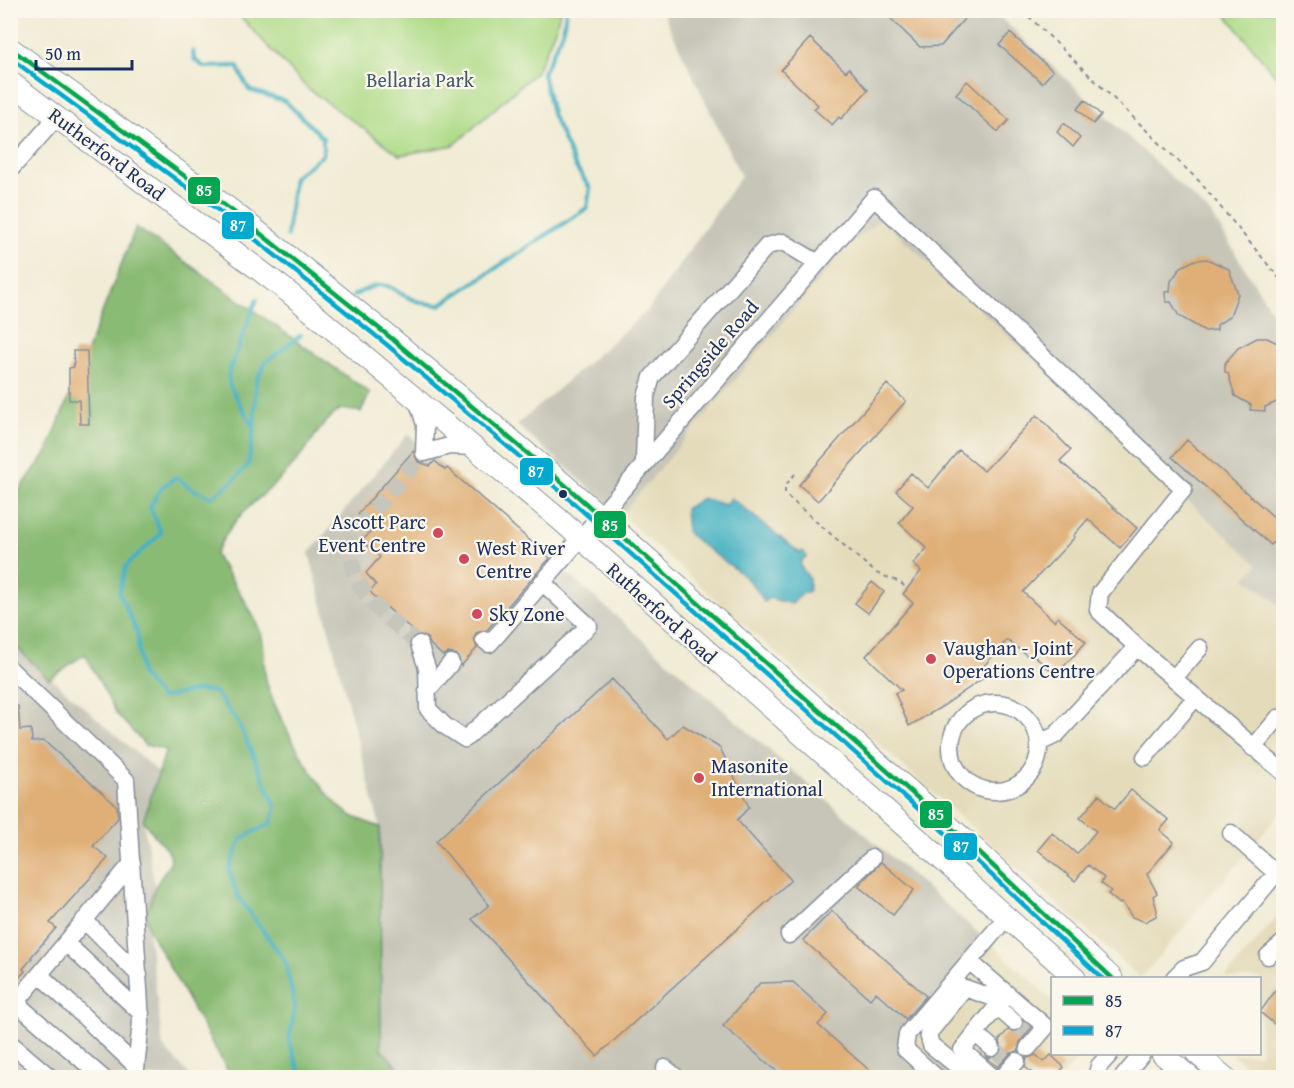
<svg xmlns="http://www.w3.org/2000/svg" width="1294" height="1088" viewBox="0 0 1294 1088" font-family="'Gentium Book Plus',serif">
  <rect width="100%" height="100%" fill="#fbf7ec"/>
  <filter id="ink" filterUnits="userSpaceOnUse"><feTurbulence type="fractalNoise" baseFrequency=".0167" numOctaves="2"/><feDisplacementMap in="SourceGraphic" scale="12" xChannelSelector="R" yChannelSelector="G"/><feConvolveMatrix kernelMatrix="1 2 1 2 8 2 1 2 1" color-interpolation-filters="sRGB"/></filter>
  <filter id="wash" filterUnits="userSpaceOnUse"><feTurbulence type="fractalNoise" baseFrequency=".008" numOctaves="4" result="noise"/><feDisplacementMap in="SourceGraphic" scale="24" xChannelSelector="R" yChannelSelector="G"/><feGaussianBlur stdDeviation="1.35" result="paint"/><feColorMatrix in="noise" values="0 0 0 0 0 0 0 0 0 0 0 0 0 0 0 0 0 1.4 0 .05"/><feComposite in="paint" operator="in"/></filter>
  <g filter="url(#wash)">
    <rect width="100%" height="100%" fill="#f1ecd5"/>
    <path fill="#e4dbba" d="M881 219 1259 565 1247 578 1283 608V810L1141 978 621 515 844 250Z
      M1283 910V1077H1259L1231 1054H1260V978H1225Z
      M993 946 1052 1000V1054H1082L1062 1077H953L911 1042Z"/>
    <path fill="#c6c5b8" d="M662 11H993L1212 215 1283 330V608L1246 578 1258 565 881 219 844 250 621 515 517 425 648 310 741 176Z
      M408 434 993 946 911 1042 953 1077H407L381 1049 380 827 309 553Z
      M10 642 159 773 143 821 155 887 146 915 163 1047 191 1077H11Z"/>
    <path fill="#aedb87" stroke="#648572" stroke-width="1.5" d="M235 11H560L557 25 537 71 454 145 400 155 307 88Z
      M1222 11H1283V85L1223 11Z"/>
    <path fill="#8abb74" stroke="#527569" stroke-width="1.5" d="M136 227 370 393 361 412 341 409C321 422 311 444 296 462 266 499 237 505 215 555 230 578 247 601 258 626 268 646 261 663 267 684 279 720 318 794 350 815 358 820 370 823 380 827L381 1049 407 1077H231L149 930 146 915 155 887 171 861 170 854 143 821 166 750 145 745 116 713 85 654 49 679 11 642V502L47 452Z"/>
    <path fill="#45b1c2" stroke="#307090" stroke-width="1.5" d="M702 498 725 505 731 498 800 553 803 551 807 557 801 560V567L809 578V591L801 594 792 604 769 598 764 602C748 569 711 557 687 532L685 509Z"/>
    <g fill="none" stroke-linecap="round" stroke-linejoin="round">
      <path stroke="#45b1c2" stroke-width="4" d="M193 51 194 59 204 67 237 66 249 90 285 101 323 138V155L294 177 287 236
        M353 296C394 273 386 292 420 302 426 304 434 304 440 305L587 208 590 188 575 166 552 114 543 73 563 31 566 10
        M301 335 266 362 256 381 254 429 248 465 232 482 212 497 192 489 176 477 162 487 150 507 161 533 126 566 119 592 137 632 141 675 161 698 198 690 215 692 239 724 276 807 271 823 241 839 229 870 237 895 285 961 295 1006 289 1041 302 1078
        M254 429 230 386 228 374 257 299"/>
    </g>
    <g id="blocks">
      <path fill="#dfaf77" d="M882 10H957L965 18 941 46 920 47Z
        M1010 33 1053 71 1042 83 999 45Z
        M810 38 846 72 849 68 868 90 841 119 839 117 832 125 814 109 818 105 781 70Z
        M967 81 1009 120 998 132 956 94Z
        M1085 100 1101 115 1093 124 1077 109Z
        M1064 123 1080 138 1073 147 1057 132Z
        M1207 259 1229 269 1238 294 1230 316 1217 325V330L1205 331 1179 316 1171 302H1166L1165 292 1170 291 1171 281 1181 267 1195 260Z
        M1257 338H1267L1284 346V399L1265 407V411L1250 410 1251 405 1235 396 1228 373 1225 372V363L1238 348Z
        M73 351H87L89 424H80L79 400H69V368L74 367Z
        M887 384 906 401 818 501 799 485Z
        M1037 415 1071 450 1060 461 1137 528 1120 548 1088 519 1073 536 1075 537 1023 592 1054 621 1058 617 1086 642 1056 675 1032 654 1029 657 1007 640 982 668 989 674 943 706 909 726 895 693 902 690 866 656 913 603 903 594 921 571 913 564 927 548 899 523 913 506 896 491 911 473 928 488 959 450 984 471Z
        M1187 440 1284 526V531L1271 545 1172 457Z
        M413 451 418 462 430 466 435 461 445 470 447 468 550 558 487 630 476 633 474 639 477 648 461 666 457 655 448 653 443 656 431 645 426 637 417 634 372 594 370 591 376 585 366 573 380 557 362 541 374 528 358 514Z
        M872 582 884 592 868 613 855 603Z
        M612 679 668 739 683 725 720 748 749 807 737 820 791 880 597 1056 472 919 489 905 436 841Z
        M10 706H18L20 730 31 729 32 742 44 741 117 806 118 818 93 846 108 858 50 923 56 928 31 957 32 958 23 969 25 971 10 988Z
        M1131 790 1169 820 1160 830 1174 842 1147 874 1157 893 1153 896 1157 910 1156 916 1145 922 1132 917 1122 902 1120 904 1108 894 1111 891 1101 883 1104 878 1088 865 1075 881 1038 850 1052 833 1077 854 1096 831 1080 818 1099 795 1115 809Z
        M881 862 914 890 893 915 858 886Z
        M832 911 926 996 906 1019 876 992 870 999 803 940Z
        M793 982 828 1014 818 1025 877 1077H784L723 1026 760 983Z
        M1276 990 1284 996V1032L1260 1012Z
        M1024 1022 1031 1028 1020 1042 1018 1051 1010 1054 998 1067 985 1056 991 1058 999 1055 1002 1049 999 1040 1008 1030 1017 1032 1021 1029Z
        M1036 1055 1044 1062 1051 1055 1064 1067 1055 1077H1037L1025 1067 1027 1058Z"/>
    </g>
  </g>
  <g filter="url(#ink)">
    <use href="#blocks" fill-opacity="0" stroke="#868e9a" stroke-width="1.5"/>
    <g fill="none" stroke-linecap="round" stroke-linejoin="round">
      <path stroke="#c6c6bd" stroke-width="16" stroke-dasharray="16 8" stroke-linecap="butt" d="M419 644C384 613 340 588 354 533L424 453
        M1014 1022 1029 1035
        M992 1048 1008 1061"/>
      <g stroke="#868e9a" stroke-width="19">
        <path id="minor" d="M10 170 57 117
          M418 402 425 425 424 453 449 446 473 447
          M644 462 646 397 652 377 767 246 783 242 818 263
          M484 640 489 644 499 633 874 198 1184 489 1100 593 1098 610 1137 647 1284 773
          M419 644 427 668 428 709 445 726 465 739 589 626 542 582
          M10 669 126 780 141 1022 135 1078
          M1174 678 1200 648
          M427 691 451 663
          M951 747a44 44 0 1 1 88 0a44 44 0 1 1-88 0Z
          M1039 743 1056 735 1137 647
          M1253 748 1278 718
          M1145 757 1196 697
          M1231 833 1276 873
          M84 920 139 975
          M789 935 872 858
          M66 943 141 1013
          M1268 956 1284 942
          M969 961 1046 1027 1028 1048
          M40 975 136 1066
          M1174 978 1184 968 1202 962 1284 864
          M16 1003 103 1078
          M997 1007 1014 1022
          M10 1010 132 863
          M975 1033 992 1048
          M10 1043 51 1078
          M665 1068 677 1078
          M967 1074 931 1045 928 1034 965 988 1002 1001
          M937 1078 905 1049 907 1034 1006 918
          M994 1078 962 1050 1007 994
          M1002 1078 1017 1061
          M1096 1078 1099 1066 1110 1054
          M1122 1078 1142 1054"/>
      </g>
      <g stroke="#868e9a" stroke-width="23">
        <path id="major" d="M10 48 231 210 391 338 565 485 974 848 1112 978
          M10 82 287 291 559 519 1075 978
          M1162 1054 1191 1078
          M1197 1054 1226 1078"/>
      </g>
      <path stroke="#868e9a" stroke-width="2" stroke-dasharray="4.5 4.5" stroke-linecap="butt" d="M1022 10 1200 182 1284 284
        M795 474 785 486V493L789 498 876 573 900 582 907 589"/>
      <use href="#minor" stroke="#fff" stroke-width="16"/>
      <use href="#major" stroke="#fff" stroke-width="21"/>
      <g stroke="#fbf7ec" stroke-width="9">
        <path id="bus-1" d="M10 48 231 210 391 338 565 485 974 848 1112 978"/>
      </g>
      <g stroke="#fbf7ec" stroke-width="9">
        <path id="bus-2" d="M10 58 226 216 386 344 560 491 969 854 1102 978"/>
      </g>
      <use href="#bus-1" stroke="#00a651" stroke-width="4.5"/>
      <use href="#bus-2" stroke="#00a9ce" stroke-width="4.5"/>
    </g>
  </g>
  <circle fill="#1b2f5e" stroke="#fbf7ec" stroke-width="2" cx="563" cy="494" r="5"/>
  <g fill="#d1495b" stroke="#fbf7ec" stroke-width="2">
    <circle cx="438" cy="533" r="6"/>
    <circle cx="464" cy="559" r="6"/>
    <circle cx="477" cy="614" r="6"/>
    <circle cx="931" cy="659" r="6"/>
    <circle cx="699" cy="778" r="6"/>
  </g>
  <g text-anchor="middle" stroke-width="4.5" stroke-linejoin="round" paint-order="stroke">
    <g font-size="20" fill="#405a68" stroke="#fbf7ec">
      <text x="420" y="87">Bellaria Park</text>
    </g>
    <g font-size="20" fill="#1b2f5e" stroke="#fbf7ec">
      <text transform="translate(107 154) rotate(37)" y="7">Rutherford Road</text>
      <text transform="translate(710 354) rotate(-49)" y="7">Springside Road</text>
      <text transform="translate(662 613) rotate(42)" y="7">Rutherford Road</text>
    </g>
    <g font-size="20" fill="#1b2f5e" stroke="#fbf7ec" text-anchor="start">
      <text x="426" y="529" text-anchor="end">Ascott Parc<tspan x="426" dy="23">Event Centre</tspan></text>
      <text x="476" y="555">West River<tspan x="476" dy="23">Centre</tspan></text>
      <text x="489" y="621">Sky Zone</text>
      <text x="943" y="655">Vaughan - Joint<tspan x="943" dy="23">Operations Centre</tspan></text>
      <text x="711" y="773">Masonite<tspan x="711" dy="23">International</tspan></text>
    </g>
  </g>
  <g stroke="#fbf7ec" stroke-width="2">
    <rect x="187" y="176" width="34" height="29" rx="6" fill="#00a651"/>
    <rect x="221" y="211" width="34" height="29" rx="6" fill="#00a9ce"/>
    <rect x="519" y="457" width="35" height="29" rx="6" fill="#00a9ce"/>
    <rect x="593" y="510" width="34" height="29" rx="6" fill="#00a651"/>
    <rect x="919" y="800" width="34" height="29" rx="6" fill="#00a651"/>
    <rect x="943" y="832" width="35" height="29" rx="6" fill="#00a9ce"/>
  </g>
  <g font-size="16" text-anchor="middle" font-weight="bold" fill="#fff">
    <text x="204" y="196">85</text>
    <text x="238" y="231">87</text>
    <text x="536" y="477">87</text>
    <text x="610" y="531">85</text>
    <text x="936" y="820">85</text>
    <text x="961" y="852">87</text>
  </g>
  <rect width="1294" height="1088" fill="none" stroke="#fbf7ec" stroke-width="36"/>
  <rect x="1051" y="977" width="210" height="78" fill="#fbf7ec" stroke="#a1a7b3" stroke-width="1.5"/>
  <rect x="1063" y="996" width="30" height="9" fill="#00a651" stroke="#a1a7b3" stroke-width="1.5"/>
  <text x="1105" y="1007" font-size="18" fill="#1b2f5e">85</text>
  <rect x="1063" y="1026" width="30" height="9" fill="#00a9ce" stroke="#a1a7b3" stroke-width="1.5"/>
  <text x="1105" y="1037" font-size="18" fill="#1b2f5e">87</text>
  <path d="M36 60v9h96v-9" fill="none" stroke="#1b2f5e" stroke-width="3"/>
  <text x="45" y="60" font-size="18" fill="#1b2f5e" stroke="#fbf7ec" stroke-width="4.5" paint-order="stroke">50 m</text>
</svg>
